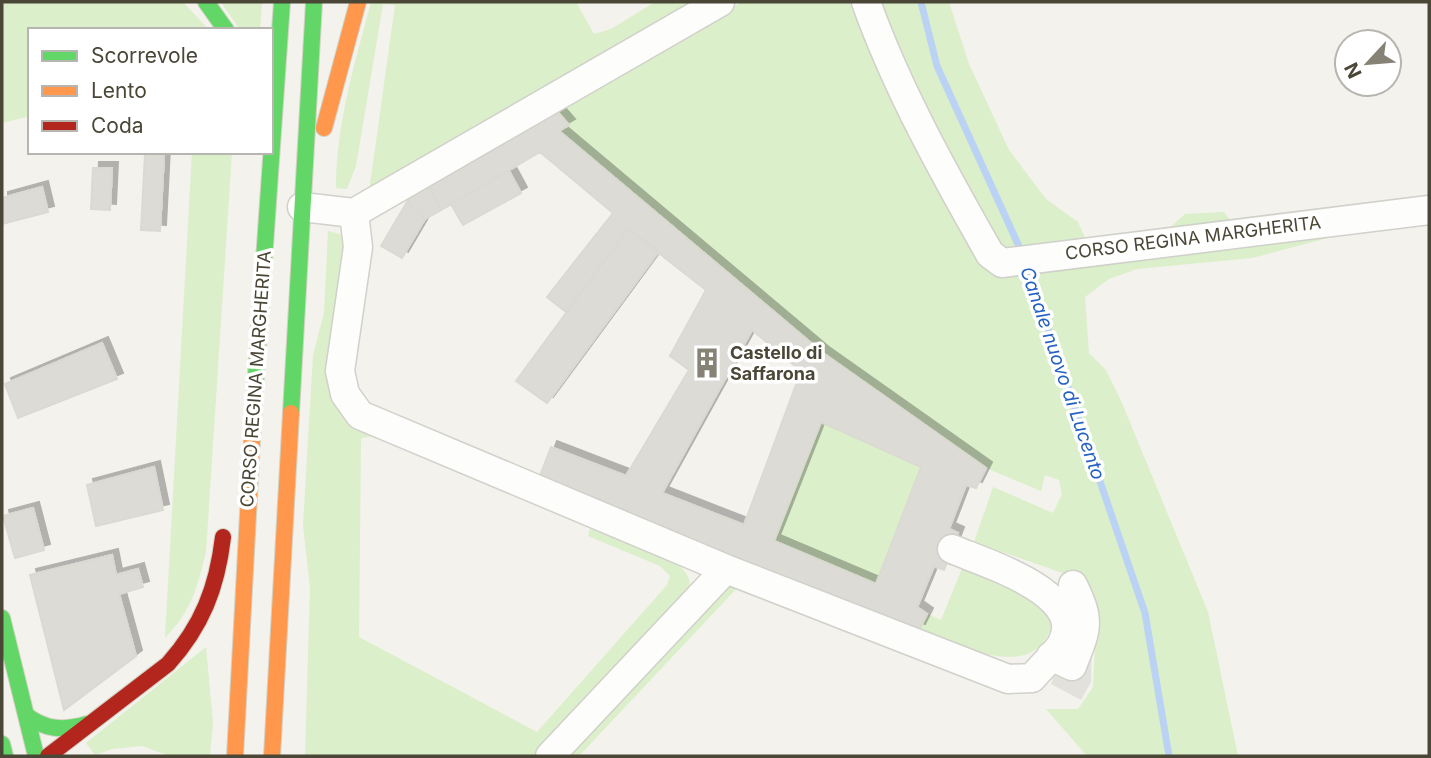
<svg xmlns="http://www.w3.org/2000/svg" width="1431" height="758" viewBox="0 0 1431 758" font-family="Inter,sans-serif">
  <defs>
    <filter id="shadow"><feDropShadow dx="6" dy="-6" stdDeviation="0" flood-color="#0004"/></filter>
  </defs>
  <rect width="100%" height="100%" fill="#f3f2ec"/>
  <path fill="#daefca" d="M2 2H183L209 30H30V116L2 123Z
    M221 2H262L260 30H240Z
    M371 2H576L594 34 611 29 655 2H706L369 192 395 5 383 4 356 166 347 189 336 188C336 124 355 63 371 2Z
    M742 2H849L965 223 900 66 879 2H949L969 64 1009 150 1046 199 1078 222 1093 256 1146 249 1185 214 1224 212 1243 238 1331 227 1328 238 1252 258 1137 269 1109 279 1085 297 1089 353 1106 370 1122 403 1208 612 1238 756H1087L1046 709H1078L1093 687 1097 603 1074 577 974 542 993 487 1053 513 1062 494 1059 480 1045 475 1041 491 986 468 968 456 823 353 559 131 569 125 555 109Z
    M192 152H232L206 552C197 588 192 610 165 638Z
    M328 231 340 234 346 245 335 405 345 421 458 464 376 436 361 438 359 637 537 732 667 585 670 576 660 566 588 536 590 528 679 565C690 576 692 582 687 598L539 756H305L310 588 303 525 313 355 324 313Z
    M821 422 921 467 876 584 774 541Z
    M963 566 1043 600C1051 611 1054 622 1048 635 1025 681 952 642 919 630L927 614 941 620Z
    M724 582 739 586 579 756H559Z
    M206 647 213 723 210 756H170L142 746 112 749 95 755 86 743Z"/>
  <path fill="#e2e1dc" d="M1092 628 1091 682 1081 700 1051 684 1057 668Z"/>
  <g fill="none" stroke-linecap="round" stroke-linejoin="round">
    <path stroke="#bad2f4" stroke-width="7" d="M921 2 937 66 1022 253
      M1027 268 1145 613 1169 756"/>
  </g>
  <path fill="#dddbd5" stroke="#dbdad2" stroke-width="2" fill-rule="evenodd" filter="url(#shadow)" d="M555 109 569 125 559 131 823 353 986 468 976 488 966 485 949 529 958 533 944 570 934 566 917 607 927 614 919 630 852 603 848 610 538 481 551 447 626 476 689 370 670 356 706 290 628 229 566 312 547 297 613 213 540 152 441 210 427 182ZM752 330 801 371 744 525 662 493ZM821 422 921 467 876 584 774 541Z
    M145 154 164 155 160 231 141 230Z
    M93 168H112L110 210 91 209Z
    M509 171 521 193 463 225 451 204Z
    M427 182 441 210 425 219 407 202Z
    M42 187 48 212 2 224V198Z
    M407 202 425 219 402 258 381 246Z
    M628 229 659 251 547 403 516 381Z
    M102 343 117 379 18 418 5 384Z
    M154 467 163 510 96 526 87 485Z
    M33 508 44 550 15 558 3 516Z
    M112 555 116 575 138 569 143 587 119 594 136 656 64 710 30 575Z"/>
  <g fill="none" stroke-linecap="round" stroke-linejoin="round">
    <g stroke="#d1d0ca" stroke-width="31">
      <path id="street" d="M866 2C897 89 944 173 990 254L1002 263 1429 210
        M302 207 354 213 720 2
        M354 213 358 247 340 371 345 394 360 415 726 569 1008 679 1032 678C1041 667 1053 657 1061 645 1091 594 984 563 952 549
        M1051 656 1072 666C1087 628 1091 622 1073 585
        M550 756 726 569"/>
    </g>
    <g stroke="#d3d2c3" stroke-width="18">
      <path id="fast" d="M206 2 226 30
        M254 403 282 2
        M291 413 314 2
        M2 618 36 756
        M26 715C45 730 64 731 87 724
        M2 744 5 756"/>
    </g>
    <g stroke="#d3d2c3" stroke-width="18">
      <path id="slow" d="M324 128 358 2
        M235 756 254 403
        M272 756 291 413"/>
    </g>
    <g stroke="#d3d2c3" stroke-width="18">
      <path id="jam" d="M48 756 168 664C202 626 217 588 223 537"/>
    </g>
    <use href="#street" stroke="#fdfdfc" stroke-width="28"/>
    <use href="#fast" stroke="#63d668" stroke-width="16"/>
    <use href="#slow" stroke="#ff974d" stroke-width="16"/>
    <use href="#jam" stroke="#b3261e" stroke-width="16"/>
  </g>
  <defs>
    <g id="building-bare" transform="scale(2.415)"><path d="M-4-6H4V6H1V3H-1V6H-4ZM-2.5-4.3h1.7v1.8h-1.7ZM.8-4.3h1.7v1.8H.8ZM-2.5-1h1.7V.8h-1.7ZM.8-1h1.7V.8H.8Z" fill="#868376" stroke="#fff" stroke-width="2.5" paint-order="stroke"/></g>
  </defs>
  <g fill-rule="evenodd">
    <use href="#building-bare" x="707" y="363"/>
  </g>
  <g text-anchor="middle" stroke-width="7" stroke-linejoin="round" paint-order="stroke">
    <g font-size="18" fill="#4b4737" stroke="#fff">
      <text transform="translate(1193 238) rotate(-7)" y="6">CORSO REGINA MARGHERITA</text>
      <text transform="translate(256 379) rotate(-86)" y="6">CORSO REGINA MARGHERITA</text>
    </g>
    <g font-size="18" font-weight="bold" fill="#4b4737" stroke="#fff" text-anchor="start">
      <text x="730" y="359">Castello di<tspan x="730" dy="21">Saffarona</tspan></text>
    </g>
    <g font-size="19" font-style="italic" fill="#2561c2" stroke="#fff">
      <text transform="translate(1063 373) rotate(71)" y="7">Canale nuovo di Lucento</text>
    </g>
  </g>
  <rect width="1431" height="758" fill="none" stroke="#4b4737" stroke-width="7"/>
  <rect x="28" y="28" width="245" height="126" fill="#ffffff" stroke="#b7b5af" stroke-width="2"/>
  <rect x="42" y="51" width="35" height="10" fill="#63d668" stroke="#b7b5af" stroke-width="2"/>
  <text x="91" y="63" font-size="21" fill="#4b4737">Scorrevole</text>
  <rect x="42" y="86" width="35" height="10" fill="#ff974d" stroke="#b7b5af" stroke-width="2"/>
  <text x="91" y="98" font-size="21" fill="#4b4737">Lento</text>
  <rect x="42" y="121" width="35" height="10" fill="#b3261e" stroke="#b7b5af" stroke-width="2"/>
  <text x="91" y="133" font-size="21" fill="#4b4737">Coda</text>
  <g transform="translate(1368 63) rotate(244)"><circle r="33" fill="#ffffff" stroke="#b7b5af" stroke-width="2"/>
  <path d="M0-5L12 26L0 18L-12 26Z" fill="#868376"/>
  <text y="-10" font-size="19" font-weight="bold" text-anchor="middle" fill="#4b4737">N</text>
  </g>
</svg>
